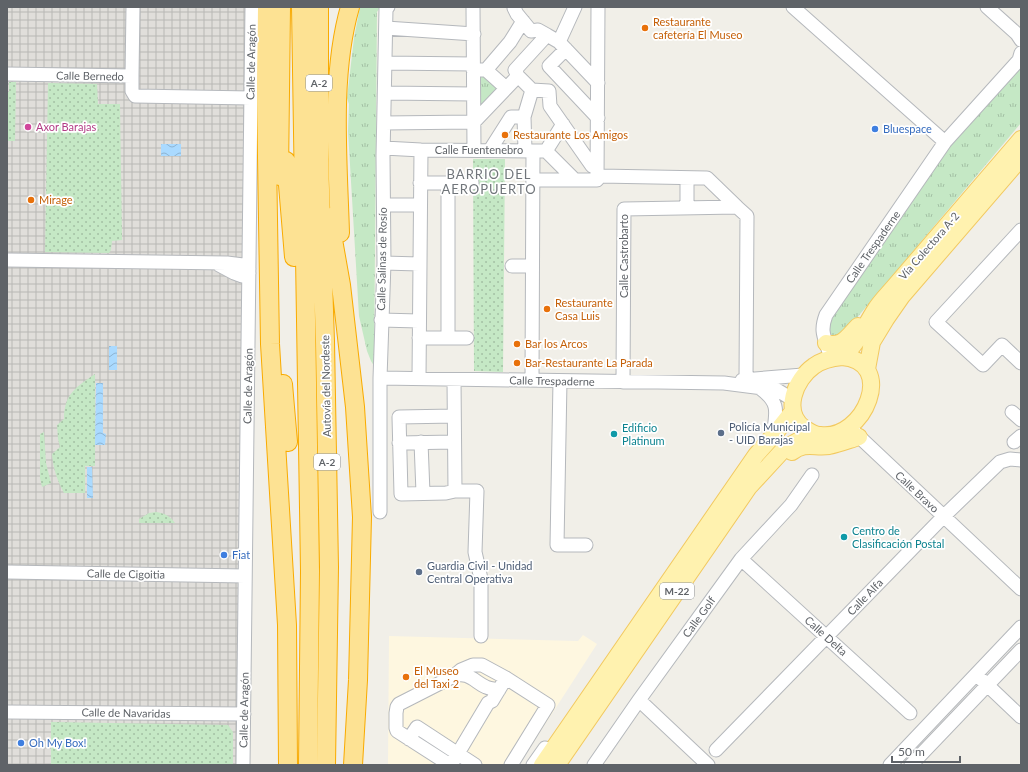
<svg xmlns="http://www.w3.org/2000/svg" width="1028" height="772" viewBox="0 0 1028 772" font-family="Lato,sans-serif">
  <defs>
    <pattern id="industrial-grid" width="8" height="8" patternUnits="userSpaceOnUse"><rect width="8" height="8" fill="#e0deda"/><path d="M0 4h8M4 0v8" fill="none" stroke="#b9b8b5"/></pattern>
    <pattern id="grass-dots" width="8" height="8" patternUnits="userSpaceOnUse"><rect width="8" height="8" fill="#c5e8c5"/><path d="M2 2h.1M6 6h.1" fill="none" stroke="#a3c0a4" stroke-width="1.8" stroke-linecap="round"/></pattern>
    <pattern id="park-tufts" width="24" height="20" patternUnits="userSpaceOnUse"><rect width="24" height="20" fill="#c5e8c5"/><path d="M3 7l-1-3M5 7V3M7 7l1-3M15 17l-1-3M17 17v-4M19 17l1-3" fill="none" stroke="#a3c0a4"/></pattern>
    <pattern id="water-waves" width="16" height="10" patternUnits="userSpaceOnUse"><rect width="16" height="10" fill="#aadaff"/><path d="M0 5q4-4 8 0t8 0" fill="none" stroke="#8eb4d2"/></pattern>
  </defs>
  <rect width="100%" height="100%" fill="#f1efe8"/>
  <path fill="#fef7e0" d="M583 635 597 644 519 765H388L389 636 578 641Z"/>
  <path fill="url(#industrial-grid)" d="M7 7H252L243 765H7Z"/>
  <path fill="url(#grass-dots)" d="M9 82H16L15 141H7V92H9Z
    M48 83 97 84 98 104H120L122 240 112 241 111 250 109 253 45 252Z
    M473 159H505L503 372 474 371Z
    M95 374V466H85V493H64C57 480 53 468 52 454L60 447 58 439 57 425 64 419C64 394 76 387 95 374Z
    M44 432 46 463 51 483 42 487 40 478V434Z
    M156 512C164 513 170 516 175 523H139V519L149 513Z
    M51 722 228 725 233 732V765H51Z"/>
  <path fill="url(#park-tufts)" d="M360 7H380L377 12 374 366 371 361 367 351 359 316 348 131 349 104 347 98 354 38Z
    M1021 62V123L850 326 833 338 829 334 828 323 952 141Z
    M473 70 506 88 474 122Z"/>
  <path fill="url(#water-waves)" d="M161 144H181V156H161Z
    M109 346H117V370H109Z
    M96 383H103V433L106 434 105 445H95Z
    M87 467H92L93 498H87Z"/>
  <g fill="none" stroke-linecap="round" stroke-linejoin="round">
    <g stroke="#b5b8bc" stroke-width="15">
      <path id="minor" d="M473 7 474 150
        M793 7 945 142
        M987 7 1017 34 1021 40
        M514 8 517 14 531 31 538 30 547 35
        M386 28 474 34
        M559 42 575 7
        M566 49 549 66 598 118
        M385 63 473 64
        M473 70H486L510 42 523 21
        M486 70 506 88
        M7 74 132 76V91L135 96 251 98
        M132 76 133 7
        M532 90 549 91 550 106
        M385 93 473 94
        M550 106 592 166
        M524 117 532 90 518 76 515 70 547 35 559 42 598 83
        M384 123 474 122 518 76
        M384 148 421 150 533 151 532 380
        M490 150 511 117H524L525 150
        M533 151H546L575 180
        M546 151 563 124
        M687 178V207
        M533 180H597L600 176 707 178 737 207
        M597 180 598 7
        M420 183H472
        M388 205H420
        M1021 230 936 322 983 365 1002 345 1021 363
        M7 260 227 263 243 265 249 269
        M384 263 419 264
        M219 265 234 273 242 276 246 275 249 273
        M512 266H532
        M381 320 419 321
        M419 338H448V183
        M448 338H467
        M829 352C824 336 820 331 826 315L945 142 1019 60 1021 53
        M380 378 724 383 777 390 792 399
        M419 378 421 150
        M454 380 455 491H477L475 552 481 579V636
        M742 380 803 375
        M560 381 557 545H586
        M623 382 624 209 737 207 747 216 746 380
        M760 388C781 404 776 412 773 436
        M1012 412 1021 420
        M454 416 399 417 401 494 446 493 455 491
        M852 430 1021 589
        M421 442 423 493
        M1014 442 1021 436
        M399 443 454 442
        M380 512V378L384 263 383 156 386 9 388 7
        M741 559 910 713
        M7 572 245 576
        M454 676C468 671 475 682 486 687 490 689 495 689 499 690
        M982 680 1021 717
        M639 700 708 765
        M7 712 244 714
        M409 739 417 727 475 765
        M716 750 944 516 1000 462 1010 459 1021 460
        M243 765 252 7
        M450 765 397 731 396 728V713L397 707 399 704 454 676 461 670 473 665H482L506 678 548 705 511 765
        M451 765 488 703 492 701 506 678
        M533 765 545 748
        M594 765 639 700 741 559 791 505 812 475
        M890 765 1021 627
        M911 765 1021 650"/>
    </g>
    <g stroke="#f2c960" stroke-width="18">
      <path id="major" d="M826 343C842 348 848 336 858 326
        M842 357C858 344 864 327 875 310 880 302 887 295 893 288L1021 139
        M842 357C897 361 865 441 820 435 814 435 809 431 804 428 782 412 795 379 814 366 822 360 832 358 842 357Z
        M867 369 872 342 886 319 902 296 1021 158
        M792 452C805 442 814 448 829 446 839 444 849 440 859 437
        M542 765 756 455 773 436 793 411
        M557 765 749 487 785 448 812 433"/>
    </g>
    <g stroke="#f9ab00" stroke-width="20">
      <path id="highway" d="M267 7 266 94 270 344 287 625 288 765
        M301 7 310 571 308 765
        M319 7V159L325 341 329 567 326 765
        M286 161 294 257
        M279 176 281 7
        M329 217 341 285 355 407 362 517 358 680 353 765
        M340 233C338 161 330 76 350 7
        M283 384 288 442"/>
    </g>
    <use href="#minor" stroke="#fff" stroke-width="13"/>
    <use href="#major" stroke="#fff2af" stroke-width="16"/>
    <use href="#highway" stroke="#fde293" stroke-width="18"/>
  </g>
  <g fill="#e8710a" stroke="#fff" stroke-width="1.5">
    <circle cx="645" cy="28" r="4"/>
    <circle cx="505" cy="135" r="4"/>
    <circle cx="31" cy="200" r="4"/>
    <circle cx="547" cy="309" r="4"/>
    <circle cx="517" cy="344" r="4"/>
    <circle cx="517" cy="363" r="4"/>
    <circle cx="406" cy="677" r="4"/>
  </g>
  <circle fill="#d1479c" stroke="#fff" stroke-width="1.5" cx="28" cy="127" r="4"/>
  <g fill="#3f7fe0" stroke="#fff" stroke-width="1.5">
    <circle cx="875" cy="129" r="4"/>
    <circle cx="224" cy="555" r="4"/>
    <circle cx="21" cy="743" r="4"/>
  </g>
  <g fill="#5c6f8a" stroke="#fff" stroke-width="1.5">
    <circle cx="721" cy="433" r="4"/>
    <circle cx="419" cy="572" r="4"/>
  </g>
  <g fill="#0f9aa8" stroke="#fff" stroke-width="1.5">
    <circle cx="614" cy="434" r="4"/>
    <circle cx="844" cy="537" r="4"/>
  </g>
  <g text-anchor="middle" stroke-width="3.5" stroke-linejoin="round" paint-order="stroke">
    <g fill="#fff" stroke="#8f9295" stroke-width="1">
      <rect x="306" y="75" width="26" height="16" rx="3"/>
      <rect x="314" y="454" width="26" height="16" rx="3"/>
      <rect x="660" y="583" width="34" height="16" rx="3"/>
    </g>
    <g font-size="10" font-weight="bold" fill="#5f6368">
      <text x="319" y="87">A-2</text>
      <text x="327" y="466">A-2</text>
      <text x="677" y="595">M-22</text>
    </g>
    <g font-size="11" fill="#c56008" stroke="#fff" text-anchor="start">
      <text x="653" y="26">Restaurante<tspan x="653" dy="13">cafetería El Museo</tspan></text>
      <text x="513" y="139">Restaurante Los Amigos</text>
      <text x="39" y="204">Mirage</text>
      <text x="555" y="307">Restaurante<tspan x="555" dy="13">Casa Luis</tspan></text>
      <text x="525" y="348">Bar los Arcos</text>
      <text x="525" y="367">Bar-Restaurante La Parada</text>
      <text x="414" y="675">El Museo<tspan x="414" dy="13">del Taxi 2</tspan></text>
    </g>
    <g font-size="11" fill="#5f6368" stroke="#fff">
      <text transform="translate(251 62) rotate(-89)" y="4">Calle de Aragón</text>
      <text transform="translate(90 76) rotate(1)" y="4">Calle Bernedo</text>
      <text x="479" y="154">Calle Fuentenebro</text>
      <text transform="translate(929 246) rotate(-49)" y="4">Vía Colectora A-2</text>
      <text transform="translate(873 247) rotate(-55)" y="4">Calle Trespaderne</text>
      <text transform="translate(624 256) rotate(-90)" y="4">Calle Castrobarto</text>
      <text transform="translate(382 259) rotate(-89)" y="4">Calle Salinas de Rosío</text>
      <text transform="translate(552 381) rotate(1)" y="4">Calle Trespaderne</text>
      <text transform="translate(248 386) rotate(-89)" y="4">Calle de Aragón</text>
      <text transform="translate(326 386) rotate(-91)" y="4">Autovía del Nordeste</text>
      <text transform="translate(917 492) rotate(43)" y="4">Calle Bravo</text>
      <text transform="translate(126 574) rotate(1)" y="4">Calle de Cigoitia</text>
      <text transform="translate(865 597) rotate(-46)" y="4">Calle Alfa</text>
      <text transform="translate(699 617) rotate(-54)" y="4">Calle Golf</text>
      <text transform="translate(826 636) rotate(42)" y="4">Calle Delta</text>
      <text transform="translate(244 710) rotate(-89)" y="4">Calle de Aragón</text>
      <text transform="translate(126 713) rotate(1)" y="4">Calle de Navaridas</text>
    </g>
    <g font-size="11" fill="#b23c85" stroke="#fff" text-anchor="start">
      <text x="36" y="131">Axor Barajas</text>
    </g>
    <g font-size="11" fill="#366cbe" stroke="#fff" text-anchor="start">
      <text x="883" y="133">Bluespace</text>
      <text x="232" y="559">Fiat</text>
      <text x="29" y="747">Oh My Box!</text>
    </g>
    <g font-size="11" fill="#4e5e75" stroke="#fff" text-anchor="start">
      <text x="729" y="431">Policía Municipal<tspan x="729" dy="13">- UID Barajas</tspan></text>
      <text x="427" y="570">Guardia Civil - Unidad<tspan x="427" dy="13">Central Operativa</tspan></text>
    </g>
    <g font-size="11" fill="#0d838f" stroke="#fff" text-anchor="start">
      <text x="622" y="432">Edificio<tspan x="622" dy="13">Platinum</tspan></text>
      <text x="852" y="535">Centro de<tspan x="852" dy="13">Clasificación Postal</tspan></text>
    </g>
    <g font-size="13" letter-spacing="1" fill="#70757a" stroke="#fff">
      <text x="489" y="179">BARRIO DEL<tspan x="489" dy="15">AEROPUERTO</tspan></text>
    </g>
  </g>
  <rect width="1028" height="772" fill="none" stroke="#5f6368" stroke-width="16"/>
  <path d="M892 756v6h68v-6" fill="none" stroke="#5f6368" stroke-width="2"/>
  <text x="898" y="756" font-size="12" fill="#5f6368" stroke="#ffffff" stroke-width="3" paint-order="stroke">50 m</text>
</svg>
